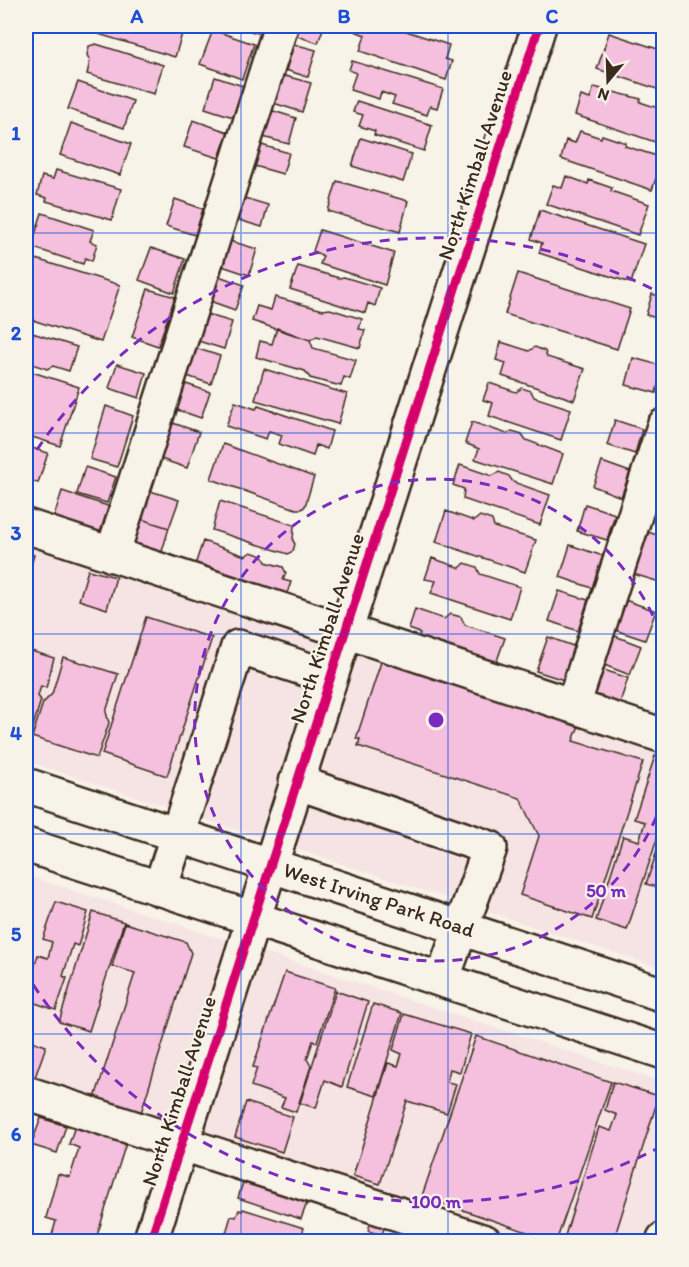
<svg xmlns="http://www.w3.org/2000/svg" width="689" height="1267" viewBox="0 0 689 1267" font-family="Itim,sans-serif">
  <rect width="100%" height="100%" fill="#f7f3e8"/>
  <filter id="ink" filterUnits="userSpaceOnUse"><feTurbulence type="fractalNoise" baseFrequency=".0167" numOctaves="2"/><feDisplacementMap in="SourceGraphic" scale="12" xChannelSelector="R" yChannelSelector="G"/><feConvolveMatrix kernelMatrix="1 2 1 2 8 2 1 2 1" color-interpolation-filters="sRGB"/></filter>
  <g filter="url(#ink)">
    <path fill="#f6e4e5" d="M26 528 663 733V969L26 761Z
      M26 875 663 1082V1241H495L26 1090Z"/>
    <path fill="#f4c0dd" stroke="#3b2a1e" stroke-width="1.5" d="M96 26H179L184 27 175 57 98 34Z
      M236 26H260L257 33Z
      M297 26H324L318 43 294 35Z
      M357 26H391L449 45 445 59 452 61 446 80 360 51 365 35 355 31Z
      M213 30 254 44 242 79 200 64Z
      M609 33 664 51 663 91 597 69Z
      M290 43 316 50 308 77 282 69Z
      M96 44 163 65 154 94 87 74 90 61 87 55 89 46Z
      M352 61 443 89 437 108 430 106 427 115 392 104 395 97 381 92 379 99 350 90 356 73 349 70Z
      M278 74 311 83 302 112 270 102Z
      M215 77 243 86 233 117 205 108Z
      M78 82 133 101 124 128 68 109Z
      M594 87 641 99 640 102 664 110V145L575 115 581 96 590 99Z
      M357 101 432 125 424 151 374 135 375 131 359 126 363 115 353 112Z
      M267 109 296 118 289 144 259 136Z
      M193 120 228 132 219 158 184 147Z
      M71 123 131 144 120 175 60 155Z
      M580 131 601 138 602 135 626 143 625 146 663 158 652 190 561 159 566 140 575 143Z
      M361 138 412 154 403 182 352 166Z
      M258 144 289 153 283 174 251 165Z
      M56 170 121 189 112 220 46 201 47 198 37 195 42 176 53 179Z
      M566 176 588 184 589 180 612 188 611 191 649 204 638 235 546 204 553 185 562 188Z
      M337 181 408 201 400 232 328 211Z
      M241 197 268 205 262 227 235 219Z
      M175 199 203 209 195 235 166 226Z
      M540 210 644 244 631 283 539 253 542 243 531 239Z
      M42 213 94 230 90 241 97 244 92 261 85 258 83 264 31 247Z
      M320 230 394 253 385 285 320 264 323 256 313 251Z
      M227 240 257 249 249 275 219 265Z
      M151 248 185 259 174 293 139 280Z
      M26 256 120 285 101 342 26 318Z
      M298 266 339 278 344 277 380 288 375 306 368 303 365 313 290 289Z
      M518 273 630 309 617 349 505 314Z
      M216 275 244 285 235 310 207 300Z
      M148 289 175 297 158 346 132 337Z
      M652 294 664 297V320L646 315Z
      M275 297 323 310 330 309 362 319 359 329 365 330 360 348 317 336 310 340 252 321 257 306 271 310Z
      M202 313 232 322 224 349 195 340Z
      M277 328 310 340 313 348 356 360 350 379 344 377 341 386 310 378 305 371 256 357 260 341 272 344Z
      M26 331 77 347 69 371 53 366 47 369 26 362Z
      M501 342 529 351 535 347 545 351 547 357 585 369 574 400 502 376 506 363 496 360Z
      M192 347 220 356 211 384 184 375Z
      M633 358 663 366 656 393 626 385Z
      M117 364 146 373 139 398 109 388Z
      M264 369 347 394 338 424 255 400Z
      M26 370 79 387 60 446 26 435Z
      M180 382 210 392 201 418 172 408Z
      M489 383 516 392 522 388 531 391 534 397 571 409 561 440 489 416 493 403 483 400Z
      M235 402 256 409 258 406 332 431 327 449 316 445 313 456 279 444 282 435 269 431 266 439 226 426Z
      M106 406 133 416 117 467 90 459Z
      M615 420 642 429 635 454 607 445Z
      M170 422 199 432 187 468 158 458Z
      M472 422 507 434 512 431 522 434 526 440 563 454 553 484 475 459 479 449 465 443Z
      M223 444 314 477 305 506 302 509H296L211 479Z
      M26 446 48 453 38 483 26 479Z
      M602 462 630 472 621 497 593 486Z
      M460 465 492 476 499 472 509 476 513 482 550 495 540 525 463 499 464 489 453 485Z
      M85 467 116 477 107 503 77 494Z
      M664 476V507L652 504Z
      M144 489 179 500 169 528 135 517Z
      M62 491 111 507 100 538 52 523Z
      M220 501 294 525 293 541 295 544 293 551 288 554 212 530Z
      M585 504 615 514 607 540 577 531Z
      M446 511 474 521 480 516 492 520 494 527 536 540 525 572 436 542Z
      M135 517 169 528 160 558 126 546Z
      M641 530 664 537 663 583 630 573Z
      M203 541 245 556 251 552 263 556 266 562 283 567 286 573 283 580 291 582 284 602 193 571Z
      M570 545 603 556 592 588 560 577Z
      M26 552 34 555 26 583Z
      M432 558 460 568 465 563 477 567 480 574 520 587 510 619 431 593 436 581 425 579Z
      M88 570 116 577 107 609 79 600Z
      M559 591 588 600 578 631 549 621Z
      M622 599 656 611 645 640 612 629Z
      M415 609 444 619 450 614 461 617 465 625 505 638 494 669 416 644 420 633 409 629Z
      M146 617 212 638 167 776 102 754Z
      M610 634 641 646 630 675 599 663Z
      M548 637 576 647 564 680 536 671Z
      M28 650 54 658 46 688 41 686 38 696 41 700 30 736 26 735V657Z
      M63 657 118 674 106 712 109 723 97 758 32 737 43 703 52 694Z
      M382 659 580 723 573 741 643 762 592 919 520 895 539 836 520 798 358 746 360 739H356Z
      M595 667 628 678 618 709 585 698Z
      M663 694H664V724L655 721Z
      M655 756 664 759V818L627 930 596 920 623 836 639 841 645 822 634 819Z
      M664 830V889L646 884Z
      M56 902 88 912 78 946 73 944 63 976 67 978 56 1010 26 1000V993L38 955 48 958 52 942 43 939Z
      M93 912 124 922 89 1031 59 1022Z
      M125 923 186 942 191 953 140 1116 94 1101 135 973 112 966Z
      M285 972 335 988 317 1042 313 1041 307 1059 311 1066 296 1112 281 1107 285 1098 251 1086 257 1068 253 1067Z
      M336 991 368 1002 342 1087 325 1080 316 1108 300 1103Z
      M373 1004 402 1013 376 1096 347 1087Z
      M404 1014 471 1034 460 1072 450 1069 447 1082 456 1084 447 1113 407 1101 380 1184 353 1176 388 1063 398 1066 402 1054 393 1050Z
      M476 1036 611 1082 556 1242 422 1196Z
      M26 1039 46 1046 33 1083 26 1080Z
      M613 1082 659 1096 613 1242H563L599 1127 611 1131 617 1115 605 1110Z
      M246 1102 293 1117 282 1152 235 1137Z
      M41 1118 66 1126 57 1153 31 1145Z
      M76 1123 127 1140 95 1242H50L56 1221 46 1218 58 1174 70 1177 79 1148 69 1144Z
      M249 1176 311 1192 301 1219 238 1198 243 1182 246 1183Z
      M243 1209 304 1228 299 1242H254L226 1233 231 1216 236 1217 239 1210 242 1211Z
      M374 1211 388 1215 382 1235 368 1231Z"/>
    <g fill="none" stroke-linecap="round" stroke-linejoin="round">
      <g stroke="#3b2a1e" stroke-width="38">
        <path id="minor" d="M26 526 664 736
          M112 555 281 26
          M573 706 664 426
          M296 782 490 848 442 980
          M160 889 238 647 330 677
          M26 1093 485 1242
          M150 1242 539 26
          M663 1242 664 1239"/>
      </g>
      <g stroke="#3b2a1e" stroke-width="38">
        <path id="major" d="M26 785 664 995
          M26 845 664 1052"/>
      </g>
      <use href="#minor" stroke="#f7f3e8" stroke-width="33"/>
      <use href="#major" stroke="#f7f3e8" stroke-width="33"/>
      <g stroke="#f7f3e8" stroke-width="13">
        <path id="cycleway" d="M150 1242 539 26"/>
      </g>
      <use href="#cycleway" stroke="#d6006c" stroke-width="9"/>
    </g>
  </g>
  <path fill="none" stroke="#1d4ed8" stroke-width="1.5" stroke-opacity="0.55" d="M241 26V1242M448 26V1242M26 233H664M26 433H664M26 634H664M26 834H664M26 1034H664"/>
  <g fill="none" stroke="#7b2cbf" stroke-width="3" stroke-dasharray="10 8">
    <path d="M663 800A241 241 0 1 1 663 640"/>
    <path d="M662 1146A482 482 0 0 1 27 975M27 465A482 482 0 0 1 662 294"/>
  </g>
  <g text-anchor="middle" stroke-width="4.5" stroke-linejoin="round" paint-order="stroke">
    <g font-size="21" fill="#3b2a1e" stroke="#f7f3e8">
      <text transform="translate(475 165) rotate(-72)" y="7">North Kimball Avenue</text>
      <text transform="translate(327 628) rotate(-72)" y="7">North Kimball Avenue</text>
      <text transform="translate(379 900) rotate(18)" y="7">West Irving Park Road</text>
      <text transform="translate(179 1091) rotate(-72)" y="7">North Kimball Avenue</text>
    </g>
  </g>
  <circle cx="436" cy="720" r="9" fill="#7b2cbf" stroke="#f7f3e8" stroke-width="3"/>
  <g font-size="18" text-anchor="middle" font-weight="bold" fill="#7b2cbf" stroke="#f7f3e8" stroke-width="4.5" stroke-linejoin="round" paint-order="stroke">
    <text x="606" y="897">50 m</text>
    <text x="436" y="1208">100 m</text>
  </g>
  <rect width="689" height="1267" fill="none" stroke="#f7f3e8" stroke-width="66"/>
  <g transform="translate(608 81) rotate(199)" stroke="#f7f3e8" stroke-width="4.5" paint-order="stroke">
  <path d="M0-4.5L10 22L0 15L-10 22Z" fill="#3b2a1e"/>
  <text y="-9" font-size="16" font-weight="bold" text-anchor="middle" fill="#3b2a1e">N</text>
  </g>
  <rect x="33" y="33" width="623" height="1201" fill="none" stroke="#1d4ed8" stroke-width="2"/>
  <g font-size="20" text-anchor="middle" font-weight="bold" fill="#1d4ed8">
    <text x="137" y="23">A</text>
    <text x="344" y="23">B</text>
    <text x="552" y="23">C</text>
    <text x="16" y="140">1</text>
    <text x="16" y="340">2</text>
    <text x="16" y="540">3</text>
    <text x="16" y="740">4</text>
    <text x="16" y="941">5</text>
    <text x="16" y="1141">6</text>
  </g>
</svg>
